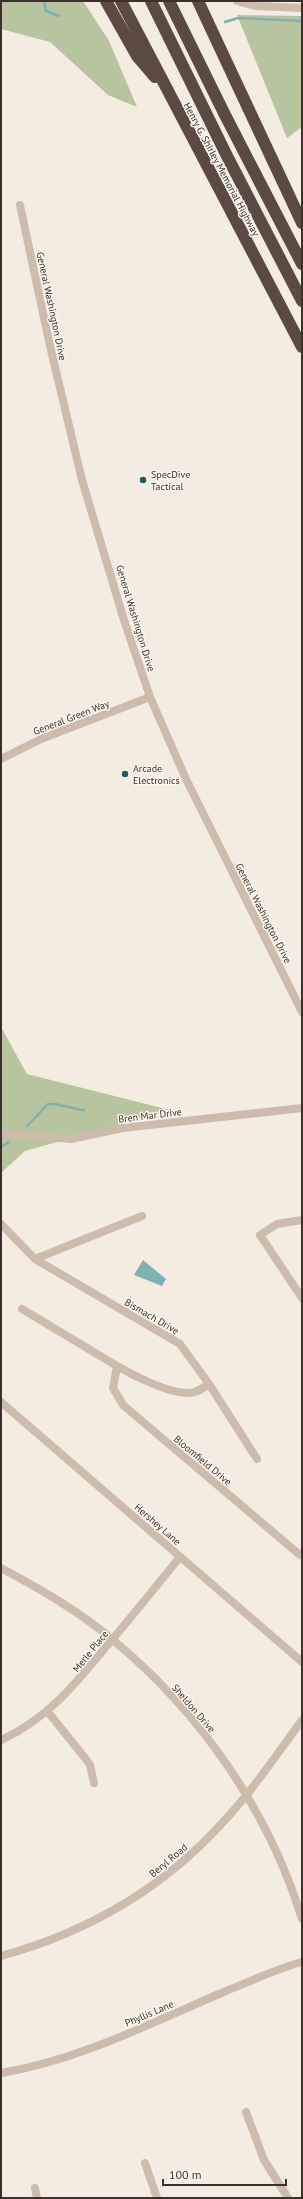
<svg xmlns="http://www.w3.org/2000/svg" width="303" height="2199" viewBox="0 0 303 2199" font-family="'PT Sans',sans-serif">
  <rect width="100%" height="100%" fill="#f4ebe1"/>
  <path fill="#b8c4a0" d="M1 1H83L109 41 137 107 108 95 50 42 1 29Z
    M237 15 302 16V127L287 138Z
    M1 1027 27 1074 170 1110 25 1151 1 1173Z"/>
  <path fill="#7fb0b2" d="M143 1260 166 1279 162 1286 134 1275Z"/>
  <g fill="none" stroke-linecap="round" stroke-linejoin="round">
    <path stroke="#7fb0b2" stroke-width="2.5" d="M44 1 46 11 59 16
      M225 22 238 18 302 21
      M27 1126 48 1104C61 1103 71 1109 84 1110
      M1 1147 9 1142"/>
    <path stroke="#cdbbac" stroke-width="8" d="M237 1 255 6 302 8
      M20 205 50 346 82 480 123 617 150 697 186 779 302 1012
      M1 759 41 739 150 697
      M1 1133 71 1139 123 1128 302 1108
      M302 1220 277 1224 260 1235 302 1298
      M1 1224 35 1259 142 1216
      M35 1259 180 1344 209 1384 257 1459
      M22 1309 117 1366 113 1388 123 1405 300 1555 302 1553
      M117 1366C134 1376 170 1394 189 1393 197 1393 203 1388 209 1384
      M1 1402 302 1662
      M1 1568C40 1589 79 1611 113 1640 200 1712 269 1811 302 1919
      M48 1712 85 1758 90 1765 94 1783
      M1 1740C48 1719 78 1681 110 1642 134 1614 157 1585 180 1557
      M1 1956C88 1932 164 1888 224 1821 253 1790 277 1754 302 1720
      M1 2073C80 2060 153 2022 226 1991 251 1981 276 1969 302 1962
      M246 2112 264 2160 288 2198
      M145 2163 157 2198
      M35 2188 37 2198"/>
    <path stroke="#5c4a42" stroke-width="12" d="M106 1 137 56 155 77
      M121 1 302 347
      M151 1 227 156 302 301
      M169 1 224 113 302 264
      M198 1 302 223"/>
  </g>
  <g fill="#1f5a5e" stroke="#fbf5ee" stroke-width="1.5">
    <circle cx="143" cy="480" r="4"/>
    <circle cx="125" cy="774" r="4"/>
  </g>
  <g text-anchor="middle" stroke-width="3" stroke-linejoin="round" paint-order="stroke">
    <g font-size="10" fill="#3b302b" stroke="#fbf5ee">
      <text transform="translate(222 169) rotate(62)" y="4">Henry G. Shirley Memorial Highway</text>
      <text transform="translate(52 306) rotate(78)" y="4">General Washington Drive</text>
      <text transform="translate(136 618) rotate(73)" y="4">General Washington Drive</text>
      <text transform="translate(71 717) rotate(-21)" y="4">General Green Way</text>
      <text transform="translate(264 913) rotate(63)" y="4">General Washington Drive</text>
      <text transform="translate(150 1115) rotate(-7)" y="4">Bren Mar Drive</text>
      <text transform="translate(152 1316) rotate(30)" y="4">Bismach Drive</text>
      <text transform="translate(203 1460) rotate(40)" y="4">Bloomfield Drive</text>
      <text transform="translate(158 1524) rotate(41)" y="4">Hershey Lane</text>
      <text transform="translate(90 1651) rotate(-51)" y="4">Merle Place</text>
      <text transform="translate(194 1708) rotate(49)" y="4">Sheldon Drive</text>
      <text transform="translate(168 1860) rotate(-40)" y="4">Beryl Road</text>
      <text transform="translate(149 2013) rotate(-23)" y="4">Phyllis Lane</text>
    </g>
    <g font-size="10" fill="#3b302b" stroke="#fbf5ee" text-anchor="start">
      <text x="151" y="478">SpecDive<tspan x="151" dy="12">Tactical</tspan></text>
      <text x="133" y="772">Arcade<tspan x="133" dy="12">Electronics</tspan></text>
    </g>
  </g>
  <rect width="303" height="2199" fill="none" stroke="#3b302b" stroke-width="4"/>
  <path d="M163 2179v6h123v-6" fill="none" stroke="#3b302b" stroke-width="2"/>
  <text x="169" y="2179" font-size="12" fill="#3b302b" stroke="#fbf5ee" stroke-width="3" paint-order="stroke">100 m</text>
</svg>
